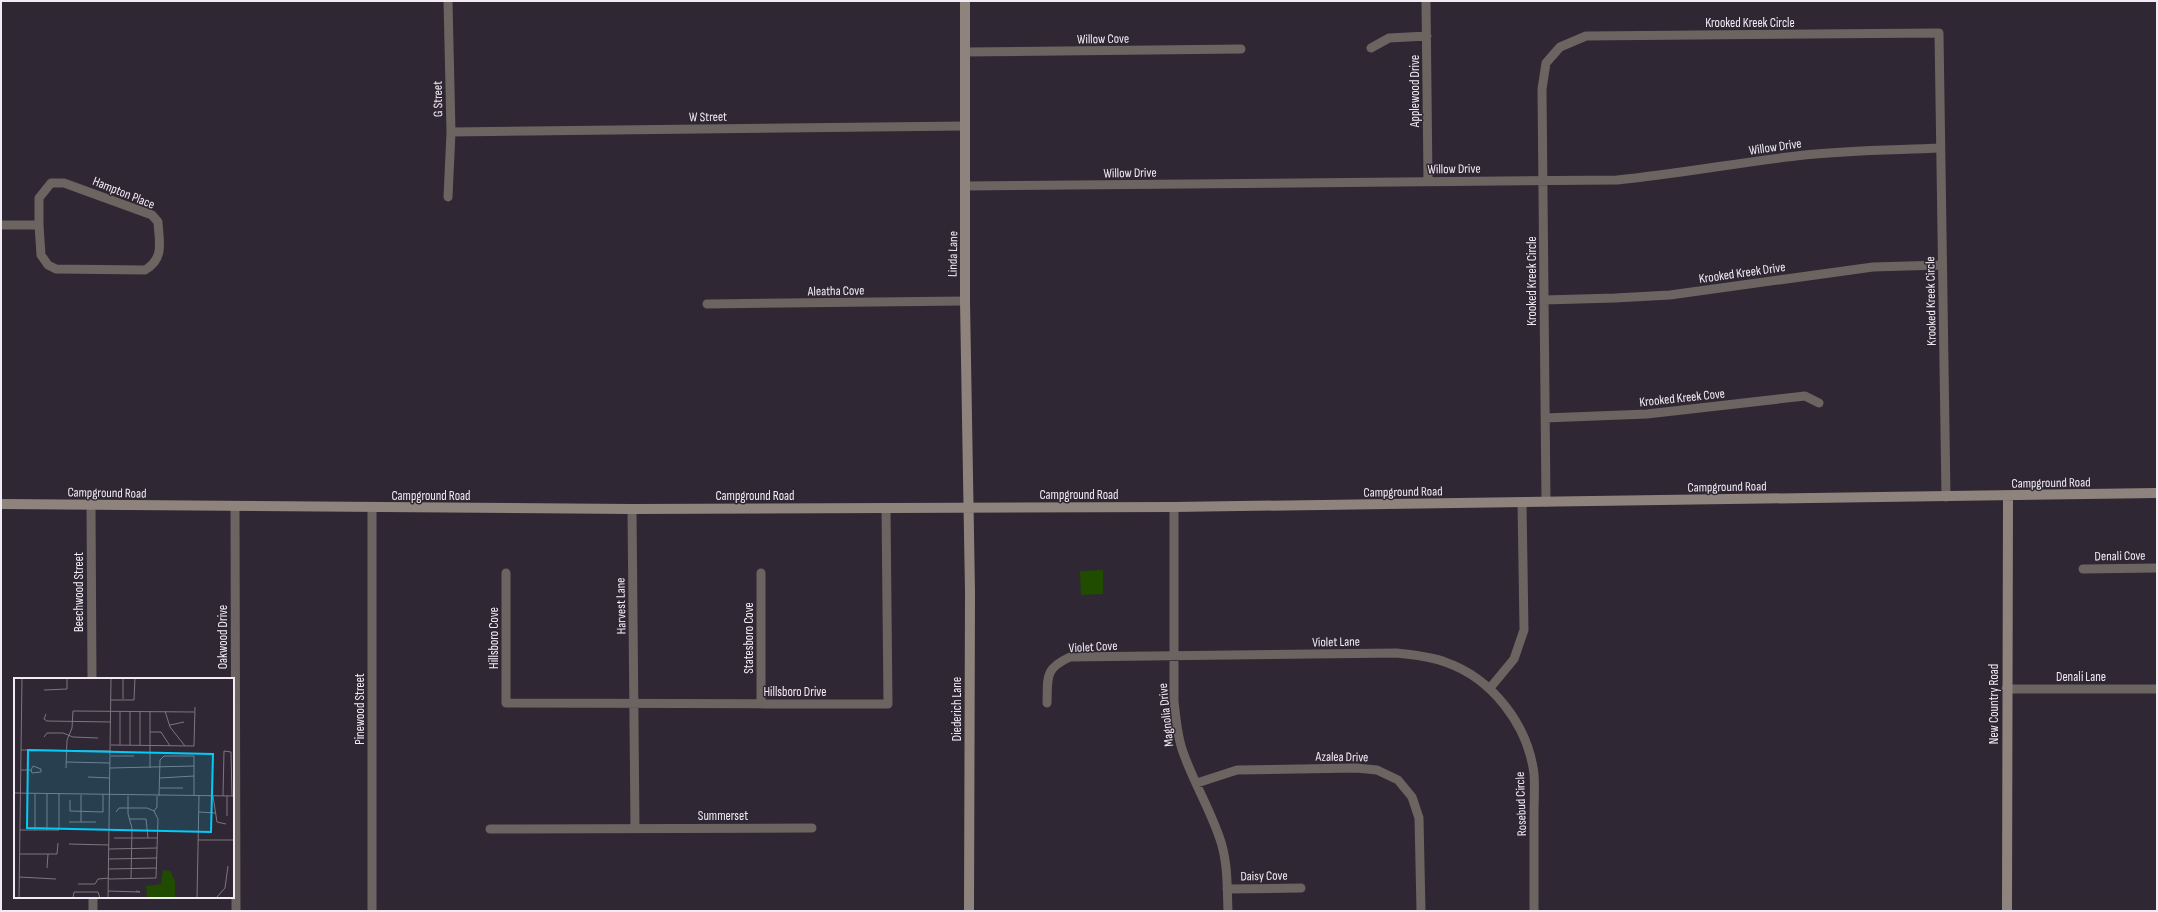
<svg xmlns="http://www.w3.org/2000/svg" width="2158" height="912" viewBox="0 0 2158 912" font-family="'Sofia Sans Condensed',sans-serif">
  <rect width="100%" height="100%" fill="#2f2733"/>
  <path fill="#204c00" d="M1103 570V594L1081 595 1080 571Z"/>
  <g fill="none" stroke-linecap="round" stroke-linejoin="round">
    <path stroke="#6b6460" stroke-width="9" d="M1426 1 1428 181
      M1371 48 1389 38 1427 36
      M965 52 1241 49
      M451 132 965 126
      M51 183H64L152 215 158 222C159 242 165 258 145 270L56 269 48 265 41 255 39 225V198Z
      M966 186 1617 180C1679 174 1741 162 1804 155 1849 150 1895 150 1940 148
      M448 197 451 132 448 1
      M1 225H39
      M1544 300 1615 298 1670 295 1873 267 1942 265
      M707 304 965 301
      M1545 418 1647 414 1805 396 1819 403
      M1546 502 1542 89 1546 63 1560 47 1586 36 1939 33 1946 497
      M91 504 92 679
      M235 507 236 911
      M372 507V911
      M1174 507V701C1176 718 1177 736 1183 752 1193 781 1210 809 1220 839 1228 862 1227 887 1228 911
      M632 509 635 828
      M2083 569 2157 568
      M506 573V703L888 704 886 508
      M1490 688 1514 659 1524 630 1522 502
      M2006 689H2157
      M1047 703C1048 677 1044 669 1070 657L1397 653C1413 655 1430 656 1445 662 1492 678 1528 725 1534 774 1535 787 1534 802 1534 816 1534 848 1534 879 1534 911
      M761 704V573
      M1197 783 1237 770 1356 768 1377 770 1398 780 1412 797 1419 818 1421 911
      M490 829 812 828
      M1227 889 1301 888
      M93 897V911"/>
    <path stroke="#8f847d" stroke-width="10" d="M965 1V301L970 592 969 911
      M1 504 632 509 1174 507 2157 493
      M2007 911 2008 496"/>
  </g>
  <g text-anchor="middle" stroke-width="3" stroke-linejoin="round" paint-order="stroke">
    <g font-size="13" fill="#f1ecf4" stroke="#2f2733">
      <text x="1750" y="27">Krooked Kreek Circle</text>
      <text transform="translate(1103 38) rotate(-1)" y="5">Willow Cove</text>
      <text transform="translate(1414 91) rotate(-90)" y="5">Applewood Drive</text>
      <text transform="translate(437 99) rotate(-91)" y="5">G Street</text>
      <text transform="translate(708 116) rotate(-1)" y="5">W Street</text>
      <text transform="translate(1775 146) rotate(-8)" y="5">Willow Drive</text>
      <text transform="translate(1454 168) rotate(-1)" y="5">Willow Drive</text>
      <text transform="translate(1130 172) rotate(-1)" y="5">Willow Drive</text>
      <text transform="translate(124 192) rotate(22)" y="5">Hampton Place</text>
      <text transform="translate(952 254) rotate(-89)" y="5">Linda Lane</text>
      <text transform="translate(1742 272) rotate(-8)" y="5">Krooked Kreek Drive</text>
      <text transform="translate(1531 281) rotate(-90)" y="5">Krooked Kreek Circle</text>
      <text transform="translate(836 290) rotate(-1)" y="5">Aleatha Cove</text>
      <text transform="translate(1930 301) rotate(-91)" y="5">Krooked Kreek Circle</text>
      <text transform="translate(1682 397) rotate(-6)" y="5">Krooked Kreek Cove</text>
      <text transform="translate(2051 482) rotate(-1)" y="5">Campground Road</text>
      <text transform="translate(1727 486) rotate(-1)" y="5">Campground Road</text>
      <text transform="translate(1403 491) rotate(-1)" y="5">Campground Road</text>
      <text transform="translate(107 492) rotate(1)" y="5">Campground Road</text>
      <text x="1079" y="499">Campground Road</text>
      <text x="431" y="500">Campground Road</text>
      <text x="755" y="500">Campground Road</text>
      <text transform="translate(2120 555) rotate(-1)" y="5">Denali Cove</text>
      <text transform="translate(78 592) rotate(-90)" y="5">Beechwood Street</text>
      <text transform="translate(620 606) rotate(-91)" y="5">Harvest Lane</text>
      <text transform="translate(222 637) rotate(-90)" y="5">Oakwood Drive</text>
      <text transform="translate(493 638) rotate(-90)" y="5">Hillsboro Cove</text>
      <text transform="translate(748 638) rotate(-90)" y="5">Statesboro Cove</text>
      <text transform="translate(1336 641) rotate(-1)" y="5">Violet Lane</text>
      <text transform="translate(1093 646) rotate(-3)" y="5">Violet Cove</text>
      <text x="2081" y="681">Denali Lane</text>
      <text x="795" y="696">Hillsboro Drive</text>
      <text transform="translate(1993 704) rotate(-90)" y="5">New Country Road</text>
      <text transform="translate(359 709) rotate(-90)" y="5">Pinewood Street</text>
      <text transform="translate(956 709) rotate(-90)" y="5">Diederich Lane</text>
      <text transform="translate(1165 715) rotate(-96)" y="5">Magnolia Drive</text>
      <text transform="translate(1342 756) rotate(1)" y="5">Azalea Drive</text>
      <text transform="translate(1520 804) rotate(-92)" y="5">Rosebud Circle</text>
      <text x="723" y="820">Summerset</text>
      <text transform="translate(1264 875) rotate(-1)" y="5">Daisy Cove</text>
    </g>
  </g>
  <g transform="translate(14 678)">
    <rect width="220" height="220" fill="#2f2733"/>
    <path d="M149 192 156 193 161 203V220H133L132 208 147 206Z" fill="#204c00"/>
    <path fill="none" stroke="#7d7680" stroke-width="1" d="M30 12 53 11V0M109 21V0M97 22H120L121 0M151 33 156 49 171 68M32 36 30 41 33 43 97 44M156 47 170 44M136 54H147L156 68M30 59 33 55H49L59 59 84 60M97 67 180 68 181 29M106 67V33M116 67V33M126 67V33M7 72 97 73M97 78H120M52 84 96 85M52 90 53 62 58 50 59 33 180 34M96 90 180 88M136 90V33M7 92H17L19 88 27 91V94L18 95 17 92M74 99 96 100M146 100 180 98M146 110H169M0 115 220 118M114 118V136L118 150 117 201M145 118 146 82 150 78H180V118M199 118 203 144 212 146M209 118 210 73 217 74 218 118M56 122V133L89 134V117M140 133 143 129V118M102 134 105 130H133L140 133M185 134 202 135M213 138V118M115 141H132L134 160M55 144H82M67 144V117M6 152H45V116M21 152V116M33 152V116M100 160H144M184 162H220M55 166 95 167M95 171 143 170M6 176H43L44 165M95 181 143 180M33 190 34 176M95 191 143 190M5 199 42 201M95 201 142 200 144 141 140 133M64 206H81L84 201 95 200M94 213 126 214 122 213M5 220 8 0M59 220 60 214H84L86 220M94 220 97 0M183 220 185 118M202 220 211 210 214 188"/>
    <path fill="#02cbf9" fill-opacity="0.15" stroke="#02cbf9" stroke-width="2" d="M14 72 199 76 197 154 13 150Z"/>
    <rect width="220" height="220" fill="none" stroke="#f1ecf4" stroke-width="2"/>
  </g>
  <rect width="2158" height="912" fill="none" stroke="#f1ecf4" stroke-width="4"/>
</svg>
